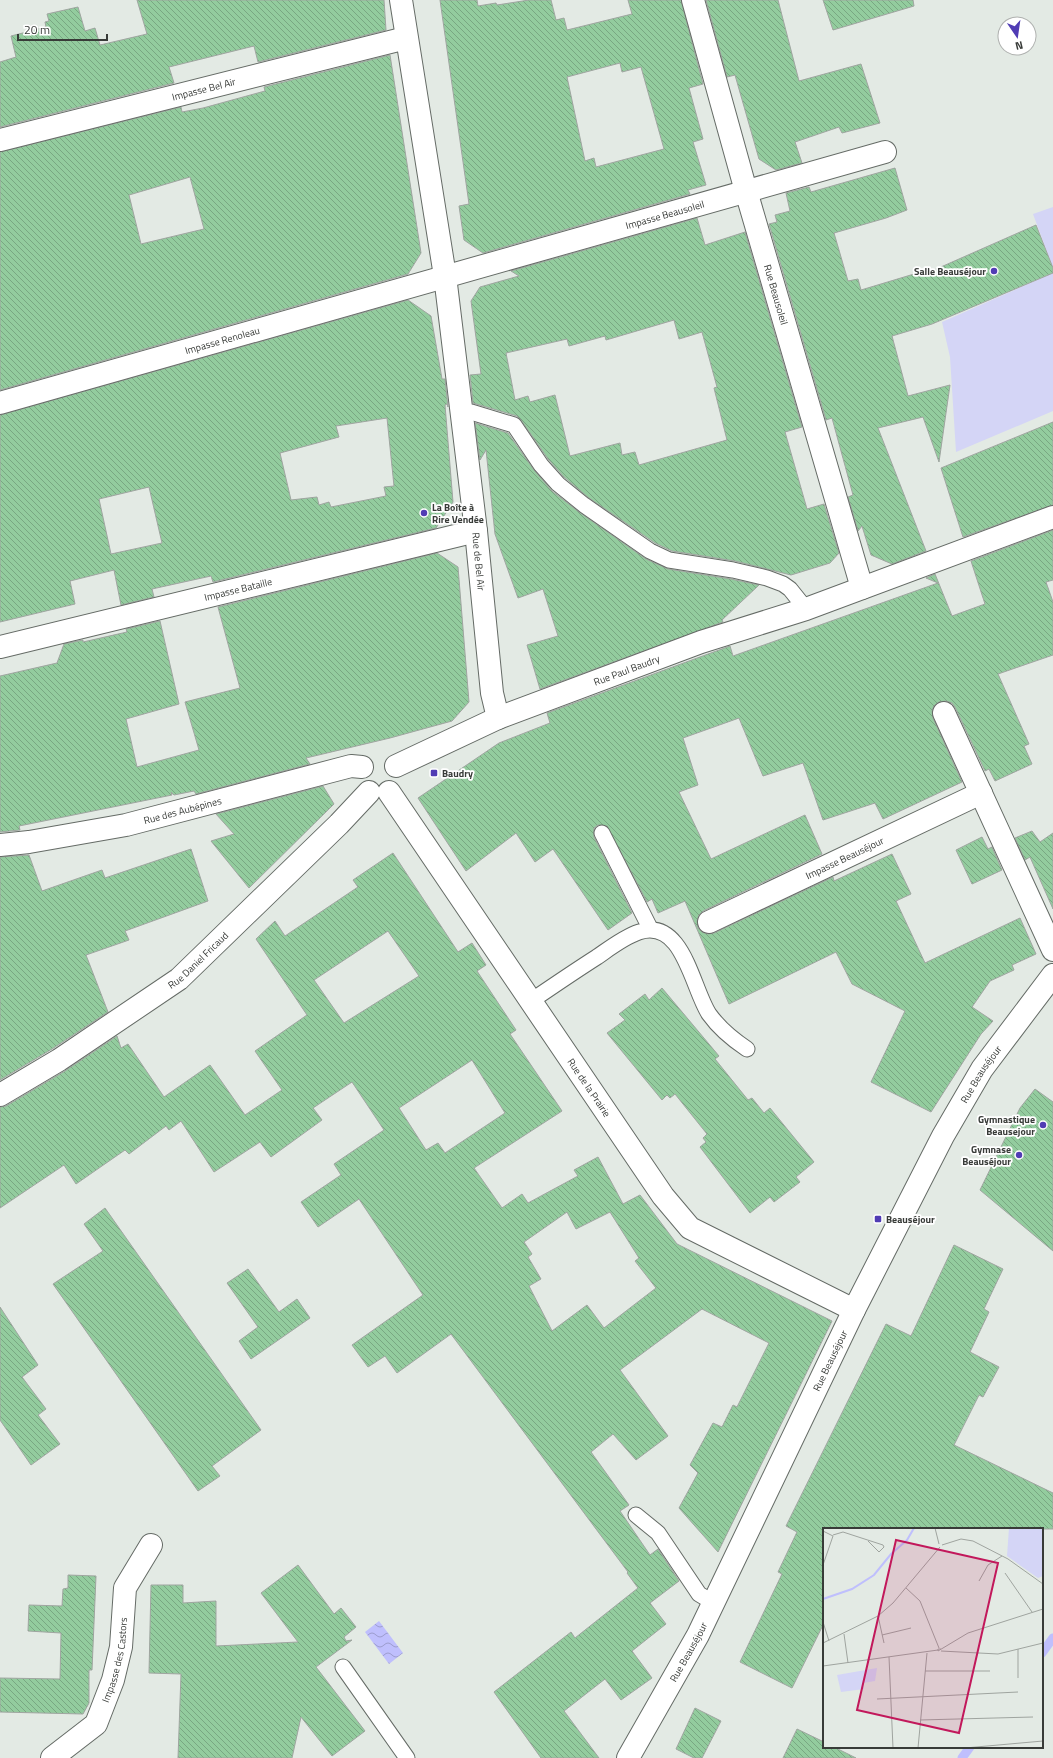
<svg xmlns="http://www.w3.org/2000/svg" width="1053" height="1758" viewBox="0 0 1053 1758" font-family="'Titillium Web',sans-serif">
  <defs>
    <pattern id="water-waves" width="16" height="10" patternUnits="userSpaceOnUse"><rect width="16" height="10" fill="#bfbffd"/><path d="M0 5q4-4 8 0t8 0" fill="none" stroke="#9c9cce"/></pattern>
    <pattern id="building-back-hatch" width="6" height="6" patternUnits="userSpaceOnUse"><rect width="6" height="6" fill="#93cc9e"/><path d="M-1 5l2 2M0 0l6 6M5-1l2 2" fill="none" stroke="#79a782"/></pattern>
  </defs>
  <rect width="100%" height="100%" fill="#e3eae4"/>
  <path fill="#d4d5f6" d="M1053 207V268L1033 214Z
    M1053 273V411L956 452 950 357 942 322Z"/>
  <path fill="url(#water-waves)" d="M379 1621 403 1653 389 1664 365 1632Z"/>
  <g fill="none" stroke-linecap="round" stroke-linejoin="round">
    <path stroke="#bfbffd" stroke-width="9" d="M1042 1653 1053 1638
      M962 1758 970 1747"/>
  </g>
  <path fill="url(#building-back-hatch)" stroke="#9fa5a0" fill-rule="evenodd" d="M137 0H384L386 30 258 62 254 46 169 67 174 83 0 127V62L16 57 11 36 46 27 45 22 49 21 47 14 78 7 85 31 95 28 100 45 147 34Z
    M440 0H477L478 6 496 3 497 5 529 0H551L556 20 564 18 567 30 632 14 628 0H681L703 84 689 88 703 139 693 142 706 185 688 190 690 194 483 253 464 240 459 206 469 204ZM620 63 622 72 641 67 664 149 596 167 594 158 585 161 567 77Z
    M706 0H778L799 81 861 64 880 123 842 133 839 127 795 142 802 163 776 170 759 159 735 75 727 77Z
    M823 0H913L914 6 833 30Z
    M390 55 421 253 408 274 0 390V152L181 107 182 112 203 108 265 91 264 87ZM190 177 204 229 141 244 129 195Z
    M895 168 907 210 886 218 834 233 848 281 858 279 861 290 924 271 925 274 1036 225 1053 268V273L932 324 892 336 908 396 950 385 939 462 923 417 878 428 926 551 892 564 871 555 862 526 858 531 848 497 853 495 832 418 826 420 769 224 777 222 775 215 790 211 786 193 809 187 811 192Z
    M697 218 705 245 745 232 802 427 785 432 807 509 824 504 839 553 830 563 791 575 735 561 672 551 655 543 589 498 564 477 548 459 521 420 517 416 473 403 470 375 481 374 471 301 480 287 519 276 511 271ZM674 320 679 339 702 332 717 387 714 388 727 440 639 465 635 452 622 455 620 443 570 456 555 395 530 402 528 396 515 400 506 353 567 339 569 346 605 336 606 340Z
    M408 300 431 316 442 379H445L448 407 447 404 445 405 453 502 436 528 213 582 211 576 152 589 154 597 121 605 114 570 70 581 75 604 0 622V415ZM387 418 394 486 384 487 386 496 331 507 329 502 319 505 317 497 291 500 280 453 339 437 336 426ZM149 487 162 543 111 554 99 499Z
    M1053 422V505L963 537 941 468Z
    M475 423 508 433 534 470 552 491 579 512 646 559 668 569 731 579 759 585 722 620 723 622 540 689 527 645 558 636 543 589 518 598 495 534 486 450 480 460Z
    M1053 530V580L1046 582 1053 602V655L998 674 1029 744 1024 746 1032 764 995 781 989 769 985 771 955 707 952 703 946 701 939 702 934 706 932 711 933 718 962 782 883 819 875 803 823 820 803 763 763 776 739 718 683 738 698 785 679 792 711 859 805 815 822 854 703 911 699 915 697 921 698 928 702 932 708 934 714 933 833 877 834 881 892 854 911 894 896 901 925 963 1020 918 1036 954 1012 965 1014 970 990 981 972 1007 993 1021 981 1034 931 1112 871 1082 905 1011 852 984 836 952 729 1004 685 901 658 913 652 899 647 902 607 826 598 825 594 828V837L632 913 608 930 553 849 535 862 516 833 466 871 418 798 499 743 550 723 547 713 730 646 733 656 938 583 926 578 935 574 952 616 985 604 971 561Z
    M437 553 458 567 469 702 452 721 390 738 306 758 310 764 196 794 194 791 174 795 171 792 172 795 19 826 20 830 0 832V676L57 663 64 644 83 640V642L127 632 126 629 160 621 179 704 126 719 137 767 199 750 185 702 240 688 218 607Z
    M323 786 334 804 249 888 211 841 234 834 216 814Z
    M1032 831 1040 842 1053 833V909L1030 857 1025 860 1015 838Z
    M982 837 988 849 992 847 1002 870 972 884 956 850Z
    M191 849 208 901 125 931 129 940 86 955 108 1012 52 1049 0 1080V857L29 855 42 891 102 870 105 878Z
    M393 853 458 952 472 943 486 965 477 971 516 1030 510 1034 562 1111 474 1168 502 1208 522 1194 528 1203 578 1176 574 1170 598 1157 623 1204 640 1195 677 1244 832 1321 718 1552 679 1508 698 1473 690 1465 713 1423 722 1427 733 1405 737 1407 769 1343 702 1309 620 1370 668 1436 636 1460 613 1434 591 1452 629 1505 620 1511 650 1555 658 1549 679 1581 650 1603 666 1624 632 1651 652 1678 621 1700 605 1679 564 1711 599 1758H541L494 1692 571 1632 575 1638 638 1588 627 1573 628 1572 451 1334 397 1373 385 1356 368 1367 352 1345 423 1295 359 1199 318 1227 301 1202 341 1175 334 1164 384 1130 352 1082 313 1108 322 1120 271 1157 260 1142 214 1172 181 1121 169 1130 166 1126 129 1154 125 1150 76 1184 64 1165 0 1208V1107L6 1106 65 1071 117 1036 121 1048 128 1044 164 1097 210 1065 245 1115 282 1090 255 1051 307 1015 256 939 275 921 285 936 358 887 353 880ZM388 931 419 976 344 1023 314 980ZM472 1060 505 1113 445 1153 438 1143 426 1150 399 1108ZM567 1212 576 1229 610 1212 639 1258 635 1261 656 1288 604 1328 587 1305 552 1331 529 1286 541 1279 528 1257 532 1254 524 1242Z
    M662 988 719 1056 715 1059 748 1100 752 1098 764 1113 770 1108 814 1162 796 1177 800 1182 774 1202 770 1197 750 1213 700 1147 706 1142 703 1138 707 1134 675 1094 670 1098 667 1095 662 1100 607 1033 625 1020 619 1014 645 994 649 1000Z
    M1035 1089 1053 1102V1251L980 1190 1020 1108Z
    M105 1208 261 1430 212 1466 220 1476 198 1491 53 1284 103 1251 84 1224Z
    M954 1245 1003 1269 984 1309 989 1312 970 1352 999 1367 983 1397 979 1395 954 1445 1053 1493V1529H824V1623L792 1688 740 1662 782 1574 778 1572 797 1532 786 1526 886 1324 911 1336Z
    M248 1269 279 1312 297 1299 310 1318 251 1359 239 1341 258 1327 227 1283Z
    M0 1307 38 1365 22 1377 46 1409 38 1415 60 1444 31 1465 0 1420Z
    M298 1565 334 1614 341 1608 356 1627 344 1637 346 1641 352 1640 316 1667 365 1731 332 1756 301 1717 292 1758H178L181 1674 149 1673 151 1585H183V1603L216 1601V1646L298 1642 261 1593Z
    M68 1575 96 1576 92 1670H89V1703L83 1714 0 1712V1678L60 1679 61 1633 28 1631 29 1605 62 1606 63 1589 68 1588Z
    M695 1708 721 1721 702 1758H694L676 1749Z
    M797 1729 824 1742V1747H834L856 1758H783Z"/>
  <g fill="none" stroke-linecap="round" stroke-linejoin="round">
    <g stroke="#656b66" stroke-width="17">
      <path id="service" d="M462 413 471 412 514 425 541 465 558 484 584 505 650 551 669 560 733 570 767 578 783 584 790 589 806 609
        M602 833 651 930
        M531 1001C553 986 575 971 597 957 610 948 624 937 639 932 683 917 692 988 709 1014 719 1028 732 1039 747 1049
        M636 1515 658 1533 699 1594 714 1603
        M343 1667 407 1758"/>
    </g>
    <g stroke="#656b66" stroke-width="24">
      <g id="minor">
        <path id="s1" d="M401 0 445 276 476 531 492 693 498 718"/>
        <path id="s2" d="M693 0 746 191 862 588"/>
        <path id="s3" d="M0 140 406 38"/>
        <path id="s4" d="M0 403 885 152"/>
        <path id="s5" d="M0 647 476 531"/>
        <path d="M944 713 1053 950"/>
        <path id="s6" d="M396 766 498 718 701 642 806 609 1053 517"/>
        <path id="s7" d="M389 792 663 1196 690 1228 854 1310"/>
        <path id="s8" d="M0 845 29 842 126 825 351 766 362 767"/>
        <path id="s9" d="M709 922 981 793"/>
        <path id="s10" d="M0 1095 59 1060 179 979 339 824 369 792"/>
        <path id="s11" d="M52 1758 96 1724 113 1680 121 1647 125 1588 151 1545"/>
        <path id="s12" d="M628 1758 698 1635 854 1310 943 1136 982 1069 1053 975"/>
      </g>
    </g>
    <use href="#service" stroke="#fff" stroke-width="15"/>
    <use href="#minor" stroke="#fff" stroke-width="22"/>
  </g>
  <g fill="#503cb4" stroke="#fff" stroke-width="1.5">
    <circle cx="994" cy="271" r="4"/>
    <circle cx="424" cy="513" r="4"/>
    <rect x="430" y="769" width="8" height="8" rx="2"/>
    <circle cx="1043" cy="1125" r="4"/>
    <circle cx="1019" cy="1155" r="4"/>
    <rect x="874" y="1215" width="8" height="8" rx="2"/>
  </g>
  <g text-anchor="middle" stroke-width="3.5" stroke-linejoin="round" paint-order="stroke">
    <g font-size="10" fill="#383b38" stroke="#fff">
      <text dy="4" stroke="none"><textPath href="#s3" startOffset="210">Impasse Bel Air</textPath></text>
      <text dy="4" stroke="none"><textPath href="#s4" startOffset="691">Impasse Beausoleil</textPath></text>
      <text dy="4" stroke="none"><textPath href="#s2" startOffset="306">Rue Beausoleil</textPath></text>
      <text dy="4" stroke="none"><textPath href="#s4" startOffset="231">Impasse Renoleau</textPath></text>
      <text dy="4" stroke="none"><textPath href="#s1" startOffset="567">Rue de Bel Air</textPath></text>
      <text dy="4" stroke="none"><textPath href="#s5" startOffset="245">Impasse Bataille</textPath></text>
      <text dy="4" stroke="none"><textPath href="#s6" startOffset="250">Rue Paul Baudry</textPath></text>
      <text dy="4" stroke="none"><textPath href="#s8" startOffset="186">Rue des Aubépines</textPath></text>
      <text dy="4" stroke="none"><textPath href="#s9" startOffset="150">Impasse Beauséjour</textPath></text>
      <text dy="4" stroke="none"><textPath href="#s10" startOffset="240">Rue Daniel Fricaud</textPath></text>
      <text dy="4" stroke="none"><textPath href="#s12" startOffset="770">Rue Beauséjour</textPath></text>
      <text dy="4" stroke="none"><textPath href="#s7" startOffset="357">Rue de la Prairie</textPath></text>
      <text dy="4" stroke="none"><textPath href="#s12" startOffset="446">Rue Beauséjour</textPath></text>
      <text dy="4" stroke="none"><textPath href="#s12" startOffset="122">Rue Beauséjour</textPath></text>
      <text dy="4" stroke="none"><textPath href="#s11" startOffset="123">Impasse des Castors</textPath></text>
    </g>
    <g font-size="10" font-weight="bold" fill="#383b38" stroke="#fff" text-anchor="end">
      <text x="986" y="275">Salle Beauséjour</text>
      <text x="432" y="511" text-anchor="start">La Boîte à<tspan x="432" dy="12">Rire Vendée</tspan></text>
      <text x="442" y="777" text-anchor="start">Baudry</text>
      <text x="1035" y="1123">Gymnastique<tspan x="1035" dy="12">Beausejour</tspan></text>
      <text x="1011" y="1153">Gymnase<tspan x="1011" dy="12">Beauséjour</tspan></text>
      <text x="886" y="1223" text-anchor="start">Beauséjour</text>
    </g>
  </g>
  <g transform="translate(823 1528)">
    <rect width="220" height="220" fill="#e3eae4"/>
    <path d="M186 0H220V48L215 50 184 28Z" fill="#d4d5f6"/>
    <path d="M54 140 52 153 40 155 41 161 18 164 14 147Z" fill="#d4d5f6"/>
    <path fill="none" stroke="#bfbffd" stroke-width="2" d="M0 71 29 61 51 47 68 26 84 12 91 0"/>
    <path fill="none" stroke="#9fa49f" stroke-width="1" d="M112 0 116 16M0 3 10 8 0 37M10 7 20 4 60 17 61 19 56 24 45 13M119 17 138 11 150 13 185 31 220 56M182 45 209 84M156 53 165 37 179 28M83 60 97 73 116 120M55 88 61 115M0 94 6 113M21 106 25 135M59 107 88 100M0 115 55 88 70 75 117 19M118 121H115V123L145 105 220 81M118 123 175 126 220 115M66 129 70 220M0 138 115 122M102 143H167M195 150V121M54 171 195 164M97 192 210 189M95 220 104 125M142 220 220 213"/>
    <path fill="#c2185b" fill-opacity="0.15" stroke="#c2185b" stroke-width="2" d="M73 12 175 35 136 205 34 182Z"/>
    <rect width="220" height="220" fill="none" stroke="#383b38" stroke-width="2"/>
  </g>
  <g transform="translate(1017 36) rotate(167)"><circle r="19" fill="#ffffff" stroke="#afb1af"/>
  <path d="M0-3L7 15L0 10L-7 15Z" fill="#503cb4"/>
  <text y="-6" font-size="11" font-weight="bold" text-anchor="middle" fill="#383b38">N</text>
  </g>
  <path d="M18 34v6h89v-6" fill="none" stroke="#383b38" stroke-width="2"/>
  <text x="24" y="34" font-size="12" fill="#383b38" stroke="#ffffff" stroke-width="3" paint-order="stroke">20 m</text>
</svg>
